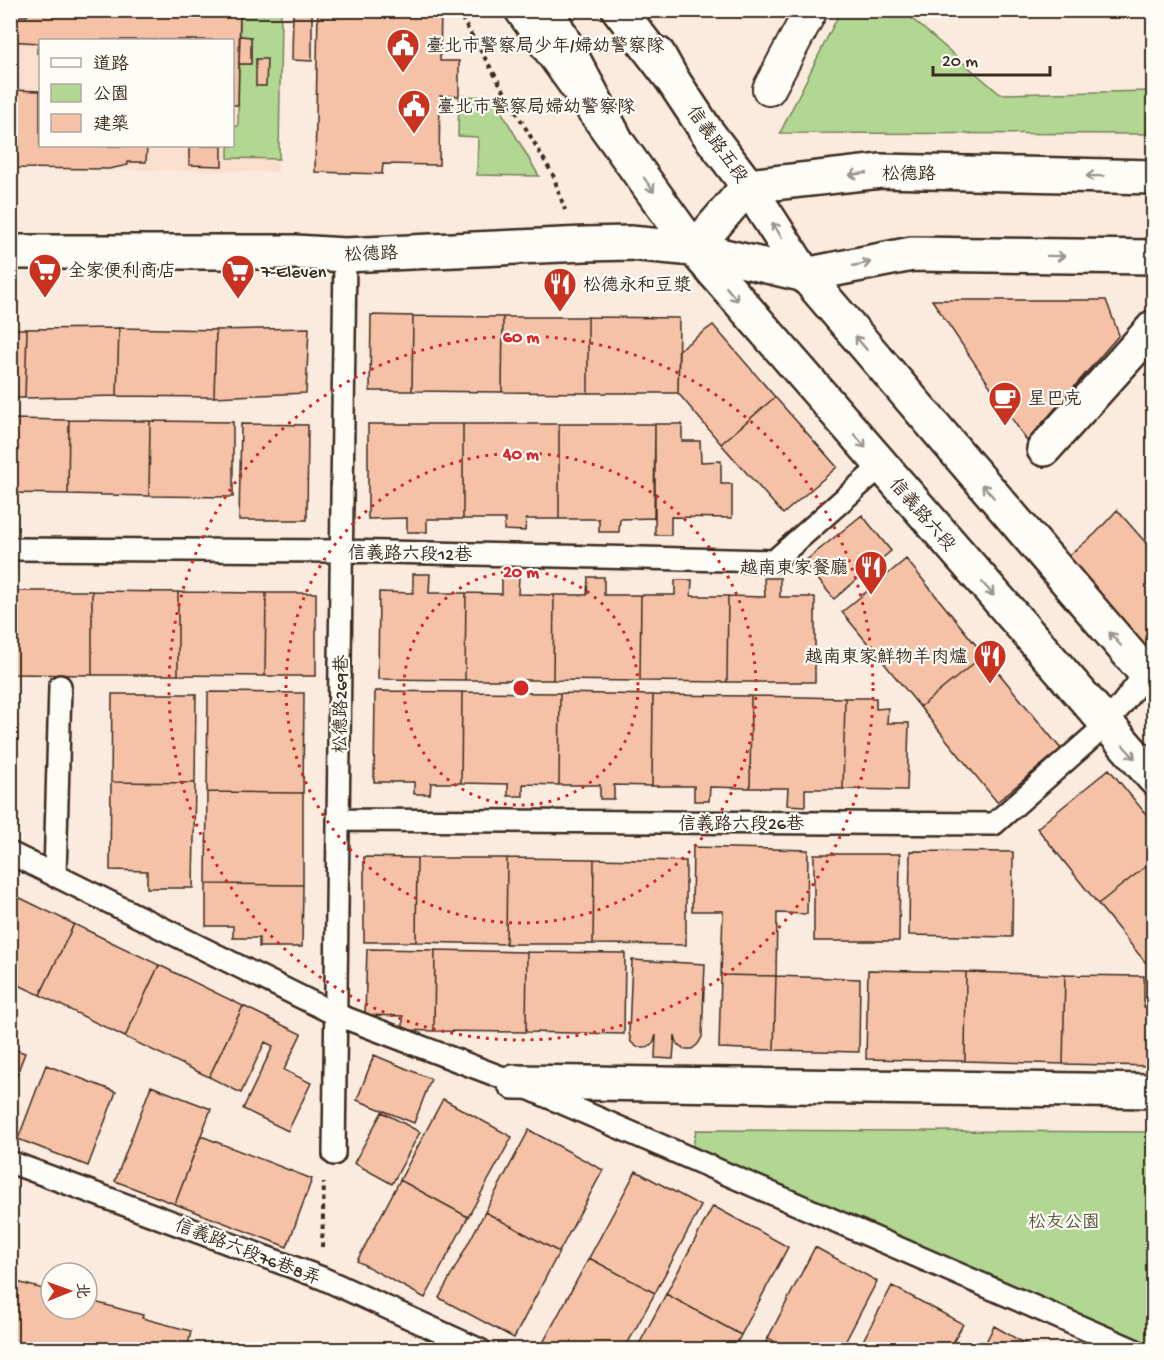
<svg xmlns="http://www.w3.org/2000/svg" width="1164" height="1360" viewBox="0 0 1164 1360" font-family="'Gochi Hand','LXGW WenKai TC',sans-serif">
  <rect width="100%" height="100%" fill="#fbebdf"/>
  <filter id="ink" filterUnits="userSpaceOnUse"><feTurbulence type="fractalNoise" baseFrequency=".0167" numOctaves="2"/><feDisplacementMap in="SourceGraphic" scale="12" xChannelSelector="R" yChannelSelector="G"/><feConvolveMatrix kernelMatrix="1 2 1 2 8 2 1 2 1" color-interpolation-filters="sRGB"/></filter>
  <g filter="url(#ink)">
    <path fill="#fadfce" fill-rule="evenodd" d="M11 11H281L278 172 11 168ZM40 40H232V146H40Z"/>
    <path fill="#b1d793" stroke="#768058" stroke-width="1.5" d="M841 10 903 11 1000 94 1153 91V134L780 133Z
      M240 11H281L279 159 228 158V146H232L233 127 238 126 239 64H251V37L240 36Z
      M459 96 493 97 539 176 477 175 478 137 458 136Z
      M696 1130 1153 1132V1349H1137L691 1157Z"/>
    <path fill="#f6c2a7" stroke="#3b2a1e" stroke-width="1.5" d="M27 10H240L238 105H232V40H40V53H37L38 43 10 41V16H27Z
      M293 10H312V61L292 60Z
      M318 10H441L440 61H459V96H440L439 165 383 164 382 174 315 172Z
      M240 36 251 37V64H239Z
      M256 59H267L266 86H256Z
      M10 90 40 91V146H147L146 162H128V165L109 169 10 168Z
      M189 146H222V166L189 165Z
      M932 300H1106L1119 335 1027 441Z
      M371 315 413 316 412 391H370Z
      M413 316 503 317 502 392 412 391Z
      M503 317H588V393L502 392Z
      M588 317 679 318 678 393H588Z
      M713 325 775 397 721 444 678 393 679 350Z
      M119 328 117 396 25 398 27 329Z
      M119 328 216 330 214 397 117 396Z
      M309 328 306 393 214 397 216 330Z
      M10 329H27L25 398H10Z
      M775 397 837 467 783 514 721 444Z
      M10 419 69 420 68 494 10 493Z
      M69 420 150 421 149 496 68 494Z
      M150 421 233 422V497L149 496Z
      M241 424 308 425 307 520H239Z
      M368 424H463V519H427V532H407V518L368 519Z
      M463 424H559V519H526L525 531 504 530 505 519H463Z
      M559 424H655L654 518 620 519 619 532H599V519H559Z
      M655 424H682V441H700L701 462 721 461V484H732V518L671 517V535H655Z
      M1117 510 1154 552V645L1142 658 1066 558 1095 534Z
      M862 515 891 551 834 599 804 562Z
      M906 559 984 655 920 707 842 612Z
      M413 574H430L429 593H466L465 680 378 679 379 592 413 593Z
      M519 577 518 594 554 595 553 680H465L466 593 502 594V578Z
      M588 577H604V595H641L640 681 553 680 554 595H587Z
      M764 578H780V597H815V682H727L728 596 765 597Z
      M675 580H692L691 596H728L727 682 640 681 641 595H675Z
      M10 591H92V675L10 674Z
      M92 591 178 592V675H92Z
      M178 592 266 593 265 676 178 675Z
      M266 593H316V676H265Z
      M984 655 1061 749 997 802 920 707Z
      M375 691 462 692 461 783H431L430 794H414V782H374Z
      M208 692 304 693 303 793 207 792Z
      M462 692 560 693 559 785 523 784V796H508V784L461 783Z
      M560 693 653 695 652 786 614 785V799H600V785H559Z
      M112 694H196L195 783 111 782Z
      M653 695 751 696 750 788 710 787 709 801H694V786H652Z
      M751 696 845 698 843 789H805V806L787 805 788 788H750Z
      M845 698H876V709L888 708 887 723H909L907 790 843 789Z
      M1109 769 1154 824V860L1098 904 1037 828Z
      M111 782 195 783 193 888H147V871L110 870Z
      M207 792 303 793V885L206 884Z
      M693 847 808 850 807 914 777 913 776 976 721 975 723 911H692Z
      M910 851 1013 852 1012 937 909 935Z
      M814 854H900L899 941H814Z
      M364 857 417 858 416 942H364Z
      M417 858H507L506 944 416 942Z
      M507 858 594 859 593 944H506Z
      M594 859 686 861V945L593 944Z
      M1154 860V973L1098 904Z
      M206 884 303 885 302 947H259V938H233V926H206Z
      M10 893 74 924 40 995 10 981Z
      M74 924 159 965 125 1037 40 995Z
      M367 949 435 950 434 1031 403 1030V1016L365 1015Z
      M435 950 527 952 526 1032 434 1031Z
      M527 952 625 953 624 1034 526 1032Z
      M632 960 705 964 702 1037 698 1044 692 1049H684L677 1044 675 1035 673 1059 655 1058 656 1035 653 1043 647 1047H637L631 1042 629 1033Z
      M159 965 243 1006 209 1077 125 1037Z
      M868 970 966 972 965 1061 866 1059Z
      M966 972 1065 975 1063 1064 965 1061Z
      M721 975 776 976 774 1050 719 1048Z
      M1065 975 1144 976V1007H1154V1066L1063 1064Z
      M776 976 860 979 859 1052 774 1050Z
      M243 1006 301 1034 284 1070 311 1083 288 1131 243 1109 273 1046 265 1042 241 1093 209 1077Z
      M10 1048 25 1053 10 1092Z
      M374 1055 431 1079 414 1123 357 1100Z
      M46 1065 116 1092 88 1166 18 1139Z
      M151 1086 211 1109 175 1204 115 1181Z
      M443 1099 512 1137 468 1217 400 1180Z
      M382 1112 420 1132 392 1184 354 1163Z
      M529 1130 603 1170 559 1252 485 1212Z
      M201 1136 312 1179 287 1247 175 1204Z
      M636 1171 701 1206 655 1293 589 1258Z
      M400 1180 468 1217 425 1298 357 1261Z
      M713 1206 788 1247 741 1335 666 1294Z
      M485 1212 559 1252 514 1338 439 1298Z
      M815 1247 877 1281 841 1350H789L768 1338Z
      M589 1258 655 1293 624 1350H559L544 1341Z
      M17 1282 51 1291V1309H87V1300L143 1315 142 1318 191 1331 187 1350H10V1285L16 1286Z
      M892 1286 963 1324 949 1350H858Z
      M666 1294 741 1335 733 1350H636Z
      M994 1326 1036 1350H982Z
      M768 1338 789 1350H762Z"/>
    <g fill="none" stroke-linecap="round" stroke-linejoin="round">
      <g stroke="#3b2a1e" stroke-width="26">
        <path id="service" d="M10 549 343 551 774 561 881 466
          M338 820 994 824 1106 725 1152 665
          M10 853 335 1014 514 1082 1134 1350
          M55 876 60 686
          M334 1154 345 255
          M10 1162 322 1278 480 1350"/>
      </g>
      <g stroke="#3b2a1e" stroke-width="36">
        <path id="pedestrian" d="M769 89 811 10"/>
      </g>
      <g stroke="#3b2a1e" stroke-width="38">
        <path id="minor" d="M1044 449 1154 327
          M514 1082 1154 1091"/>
      </g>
      <g stroke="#3b2a1e" stroke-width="38">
        <path id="tertiary" d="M10 252H295L345 255 585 244 630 243 694 249 1154 778
          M805 275 1154 683"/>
      </g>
      <g stroke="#3b2a1e" stroke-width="38">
        <path id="secondary" d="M522 10 694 249
          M658 54 672 79 707 132 748 186 805 275
          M694 249 748 186 881 171 1154 177
          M694 249 805 275 912 254 1154 257"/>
      </g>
      <g stroke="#3b2a1e" stroke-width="38">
        <path id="trunk" d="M547 10 615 138
          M619 10 672 79"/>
      </g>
      <path stroke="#3b2a1e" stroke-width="4" stroke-dasharray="4.5 4.5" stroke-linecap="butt" d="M457 10 553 175 565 210
        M322 1247 324 1182"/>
      <use href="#service" stroke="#fdfcf7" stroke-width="21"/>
      <use href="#pedestrian" stroke="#fdfcf7" stroke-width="32"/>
      <use href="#minor" stroke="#fdfcf7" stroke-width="33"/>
      <use href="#tertiary" stroke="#fdfcf7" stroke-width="33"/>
      <use href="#secondary" stroke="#fdfcf7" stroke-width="33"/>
      <use href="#trunk" stroke="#fdfcf7" stroke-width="33"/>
    </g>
    <defs><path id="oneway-shaft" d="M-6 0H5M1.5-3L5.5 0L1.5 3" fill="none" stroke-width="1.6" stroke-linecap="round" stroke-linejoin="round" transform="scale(1.5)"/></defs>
    <g stroke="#9c938a">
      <use href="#oneway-shaft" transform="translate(858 174) rotate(174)"/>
      <use href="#oneway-shaft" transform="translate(1095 176) rotate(-179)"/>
      <use href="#oneway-shaft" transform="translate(649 185) rotate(55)"/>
      <use href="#oneway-shaft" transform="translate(777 230) rotate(-122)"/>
      <use href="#oneway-shaft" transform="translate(1056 256) rotate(1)"/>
      <use href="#oneway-shaft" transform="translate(862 264) rotate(-11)"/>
      <use href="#oneway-shaft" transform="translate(732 294) rotate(50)"/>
      <use href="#oneway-shaft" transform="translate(861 343) rotate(-130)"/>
      <use href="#oneway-shaft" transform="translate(860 441) rotate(49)"/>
      <use href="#oneway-shaft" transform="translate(988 491) rotate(-131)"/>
      <use href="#oneway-shaft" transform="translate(988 589) rotate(49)"/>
      <use href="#oneway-shaft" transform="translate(1115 639) rotate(-131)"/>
      <use href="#oneway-shaft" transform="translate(1129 752) rotate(48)"/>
    </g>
  </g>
  <g fill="none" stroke="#d62828" stroke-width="3" stroke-dasharray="3 6">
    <circle cx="521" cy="688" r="117"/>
    <circle cx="521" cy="688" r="235"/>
    <circle cx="521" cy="688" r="352"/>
  </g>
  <defs>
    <g id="civic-pin" transform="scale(1.725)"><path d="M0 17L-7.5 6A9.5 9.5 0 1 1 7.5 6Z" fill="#c8321e" stroke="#fdfcf7"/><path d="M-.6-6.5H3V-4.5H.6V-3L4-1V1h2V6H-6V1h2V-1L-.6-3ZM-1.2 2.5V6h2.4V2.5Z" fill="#fff"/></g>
    <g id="supermarket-pin" transform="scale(1.725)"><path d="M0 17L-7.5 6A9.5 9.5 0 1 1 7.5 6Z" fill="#c8321e" stroke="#fdfcf7"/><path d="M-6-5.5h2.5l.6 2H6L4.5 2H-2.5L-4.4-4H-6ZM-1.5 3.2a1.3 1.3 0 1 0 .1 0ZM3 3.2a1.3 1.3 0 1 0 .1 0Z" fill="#fff"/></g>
    <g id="restaurant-pin" transform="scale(1.725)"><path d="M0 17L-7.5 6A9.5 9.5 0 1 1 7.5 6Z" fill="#c8321e" stroke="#fdfcf7"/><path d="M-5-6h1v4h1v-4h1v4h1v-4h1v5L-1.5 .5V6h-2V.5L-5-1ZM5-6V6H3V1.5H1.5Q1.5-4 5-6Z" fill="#fff"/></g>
    <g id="cafe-pin" transform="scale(1.725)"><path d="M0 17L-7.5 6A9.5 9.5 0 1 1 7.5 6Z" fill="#c8321e" stroke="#fdfcf7"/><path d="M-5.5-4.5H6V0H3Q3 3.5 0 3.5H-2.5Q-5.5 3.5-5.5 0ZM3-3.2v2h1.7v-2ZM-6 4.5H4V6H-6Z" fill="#fff"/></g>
  </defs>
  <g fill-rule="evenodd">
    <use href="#civic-pin" x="403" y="45"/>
    <use href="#civic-pin" x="414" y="106"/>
    <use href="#supermarket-pin" x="45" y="270"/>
    <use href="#supermarket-pin" x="238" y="271"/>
    <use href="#restaurant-pin" x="560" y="284"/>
    <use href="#cafe-pin" x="1005" y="398"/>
    <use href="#restaurant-pin" x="871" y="567"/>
    <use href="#restaurant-pin" x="990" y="656"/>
  </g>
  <g text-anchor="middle" stroke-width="4.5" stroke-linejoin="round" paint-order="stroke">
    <g font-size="18" fill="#3b2a1e" stroke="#fdfcf7" text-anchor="start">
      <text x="426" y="51">臺北市警察局少年/婦幼警察隊</text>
      <text x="437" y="112">臺北市警察局婦幼警察隊</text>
      <text x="68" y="276">全家便利商店</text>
      <text x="261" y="277">7-Eleven</text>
      <text x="583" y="290">松德永和豆漿</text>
      <text x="1028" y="404">星巴克</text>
      <text x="848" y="573" text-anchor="end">越南東家餐廳</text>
      <text x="967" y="662" text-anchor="end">越南東家鮮物羊肉爐</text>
    </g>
    <g font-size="18" fill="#3b2a1e" stroke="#fdfcf7">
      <text transform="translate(718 144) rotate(54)" y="6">信義路五段</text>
      <text x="909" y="179">松德路</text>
      <text transform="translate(371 253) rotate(-2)" y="6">松德路</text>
      <text transform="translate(923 514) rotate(49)" y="6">信義路六段</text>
      <text transform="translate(410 553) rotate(1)" y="6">信義路六段12巷</text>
      <text transform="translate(340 704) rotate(-89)" y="6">松德路269巷</text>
      <text x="741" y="829">信義路六段26巷</text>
      <text transform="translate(248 1251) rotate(21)" y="6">信義路六段76巷8弄</text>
    </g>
    <g font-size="18" fill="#58553b" stroke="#fdfcf7">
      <text x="1064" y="1227">松友公園</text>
    </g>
  </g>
  <circle cx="521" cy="688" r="9" fill="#d62828" stroke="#fdfcf7" stroke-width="3"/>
  <g font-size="18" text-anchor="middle" font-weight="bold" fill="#d62828" stroke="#fdfcf7" stroke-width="4.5" stroke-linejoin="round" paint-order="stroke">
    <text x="521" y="342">60 m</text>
    <text x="521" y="459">40 m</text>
    <text x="521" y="577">20 m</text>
  </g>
  <rect width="1164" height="1360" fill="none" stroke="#fdfcf7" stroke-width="36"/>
  <rect x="18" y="18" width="1128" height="1324" fill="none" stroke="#3b2a1e" stroke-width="2" filter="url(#ink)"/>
  <rect x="39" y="39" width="195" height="108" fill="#fdfcf7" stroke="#afa8a0" stroke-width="1.5"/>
  <rect x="51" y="58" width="30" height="9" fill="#fdfcf7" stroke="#afa8a0" stroke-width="1.5"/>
  <text x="93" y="69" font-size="18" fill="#3b2a1e">道路</text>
  <rect x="51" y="84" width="30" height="18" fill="#b1d793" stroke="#afa8a0" stroke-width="1.5"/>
  <text x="93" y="99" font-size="18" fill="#3b2a1e">公園</text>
  <rect x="51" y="114" width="30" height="18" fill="#f6c2a7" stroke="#afa8a0" stroke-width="1.5"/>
  <text x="93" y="129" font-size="18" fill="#3b2a1e">建築</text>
  <g transform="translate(69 1291) rotate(89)"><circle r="28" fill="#fdfcf7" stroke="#afa8a0" stroke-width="1.5"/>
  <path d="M0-4.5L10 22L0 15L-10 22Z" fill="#c8321e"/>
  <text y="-9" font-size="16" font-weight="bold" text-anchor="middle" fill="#3b2a1e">北</text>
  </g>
  <path d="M933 66v9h117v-9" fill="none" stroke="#3b2a1e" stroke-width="3"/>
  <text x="942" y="66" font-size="18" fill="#3b2a1e" stroke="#fdfcf7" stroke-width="4.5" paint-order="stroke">20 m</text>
</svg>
